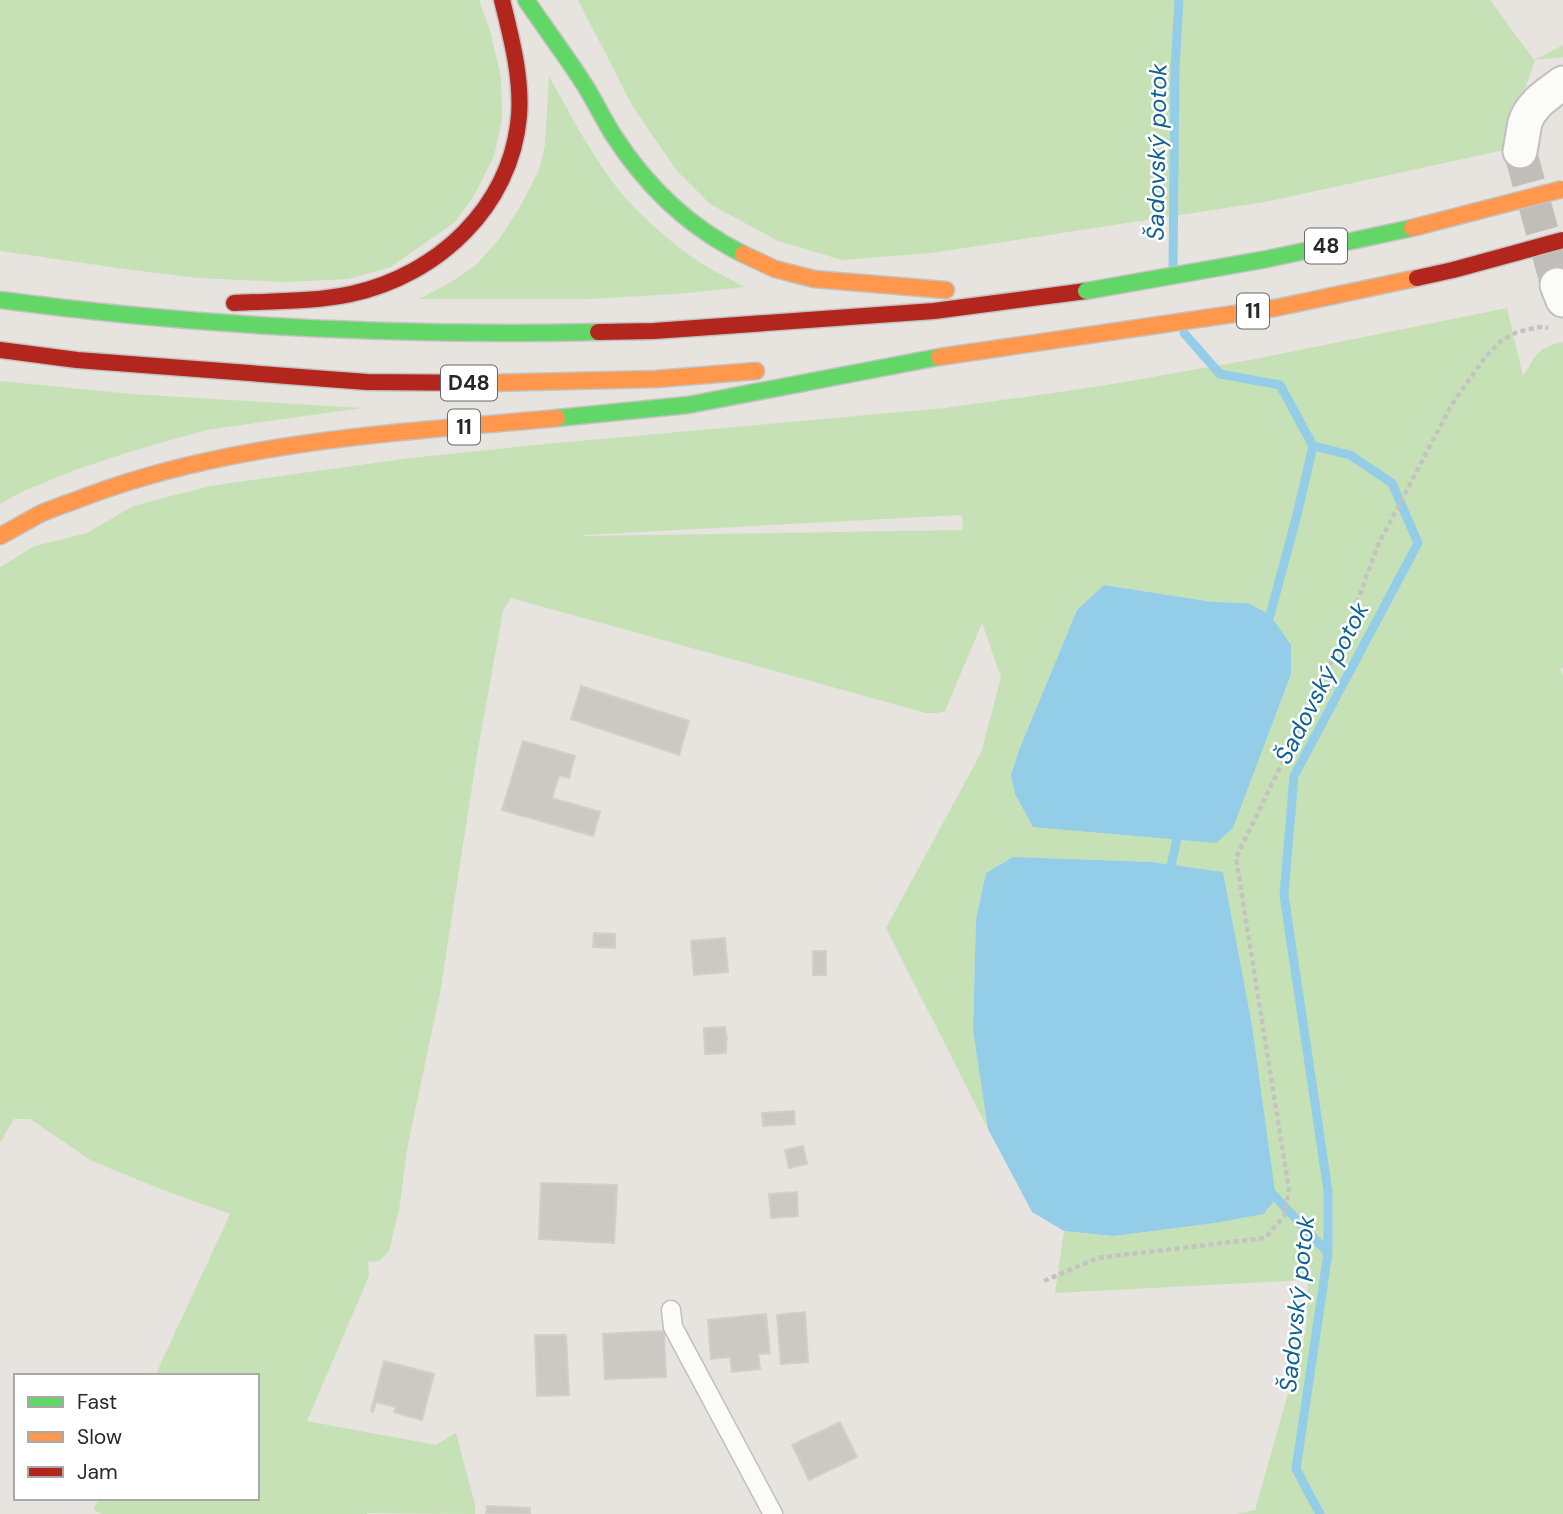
<svg xmlns="http://www.w3.org/2000/svg" width="1563" height="1514" viewBox="0 0 1563 1514" font-family="'DM Sans',sans-serif">
  <rect width="100%" height="100%" fill="#e7e3de"/>
  <path fill="#c7e1b7" fill-rule="evenodd" d="M0 0H479L490 31 501 77 502 119 494 156 475 194 455 222 391 267 349 279 284 282 199 278 132 270 0 251Z
    M578 0H1490L1534 60 1563 45V57L1535 60 1504 150 1265 202 931 253 842 260 778 241 710 204 677 171 633 107Z
    M549 76C571 116 593 158 622 194 640 215 663 235 685 252 703 266 724 276 745 287L677 294 589 299H419L448 284 476 265 500 238 521 205 539 170 545 145Z
    M1507 308 1523 376C1537 355 1536 348 1563 342V668L1560 669 1563 676V1514H1236L1255 1510 1306 1330 1308 1280 1055 1293 1064 1231 1114 1236 1215 1223 1264 1214 1276 1198 1252 1025 1222 872 1152 862 1013 857 986 873 976 919 973 1031 988 1129 886 928 981 753 1001 677 982 623 945 711 937 713H926L511 598 503 611 477 755 440 993 408 1144 399 1210 389 1251 379 1261 368 1262 369 1276 307 1421 436 1445 456 1433 475 1504V1514L367 1513V1514H102L93 1510 99 1498H257V1376H155L230 1214 163 1190 92 1161 30 1119H14L0 1143V567L35 546 87 533 133 506 210 486 410 458 545 444 945 408 1053 393 1107 385 1255 359ZM962 515 963 530 583 536V535ZM1104 585 1213 602 1248 603 1254 772 1233 828 1011 775 1019 750 1077 610Z
    M0 381 132 394 362 408 206 430 129 452 75 470 24 491 0 504Z"/>
  <path fill="#93cde7" d="M1104 585 1213 602 1248 603 1270 615 1291 645V674L1233 828 1216 843 1033 827 1015 794 1011 775 1019 750 1077 610Z
    M1013 857 1152 862 1223 872 1252 1025 1276 1198 1264 1214 1215 1223 1114 1236 1064 1231 1032 1212 988 1129 973 1031 976 919 986 873Z"/>
  <g fill="none" stroke-linecap="round" stroke-linejoin="round">
    <path stroke="#93cde7" stroke-width="9" d="M1173 268 1175 69 1179 0
      M1184 333 1220 374 1280 385 1313 446 1350 455 1392 483 1418 543 1294 776 1284 895 1328 1191V1253L1296 1469 1320 1514
      M1266 623 1270 615 1297 515 1313 446
      M1172 877 1171 866 1179 829
      M1268 1189 1328 1253"/>
  </g>
  <path fill="#ccc9c5" stroke="#d2cfca" stroke-width="2" d="M581 686 689 721 679 755 571 719Z
    M523 741 575 756 569 778 559 775 552 798 600 812 593 836 502 810Z
    M594 933 615 934V948L593 947Z
    M725 938 728 972 694 975 691 941Z
    M813 951H826V975H813Z
    M725 1027 727 1040H726V1053L705 1054 704 1028Z
    M794 1111 795 1124 763 1126 762 1113Z
    M803 1146 807 1164 789 1168 785 1150Z
    M541 1183 617 1185 614 1243 539 1239Z
    M797 1192 798 1216 771 1218 769 1194Z
    M805 1312 808 1362 781 1364 777 1315Z
    M766 1314 770 1353 758 1354 760 1369 732 1372 730 1357 711 1359 708 1320Z
    M664 1331 666 1377 605 1379 603 1334Z
    M535 1335H566L569 1395 537 1396Z
    M384 1361 434 1374 422 1420 394 1412 396 1407 376 1402 373 1412 371 1411Z
    M840 1422 857 1457 809 1480 792 1445Z
    M487 1506 530 1508V1514H486Z"/>
  <g fill="none" stroke-linecap="round" stroke-linejoin="round">
    <path stroke="#c1beba" stroke-width="33" stroke-dasharray="33 17" stroke-linecap="butt" d="M1520 151 1557 285"/>
    <g stroke="#c1bfbf" stroke-width="21">
      <path id="lane" d="M671 1310 673 1327 773 1514"/>
    </g>
    <g stroke="#c1bfbf" stroke-width="37">
      <path id="street" d="M1520 151C1522 142 1523 132 1525 123 1530 105 1549 93 1563 83
        M1557 285 1563 300"/>
    </g>
    <g stroke="#c3c2c0" stroke-width="19">
      <path id="fast" d="M526 0C545 28 566 56 584 84 595 101 603 119 614 136 647 187 688 227 743 254
        M0 300C200 327 397 336 598 332
        M557 418 688 405 939 357"/>
    </g>
    <g stroke="#c3c2c0" stroke-width="19">
      <path id="slow" d="M743 254 775 269 814 279 946 290
        M489 383 656 379 756 371
        M0 536C14 529 28 520 42 513 56 507 72 502 87 496 236 440 399 433 557 418"/>
    </g>
    <g stroke="#c3c2c0" stroke-width="19">
      <path id="jam" d="M234 303C273 301 313 302 351 294 438 275 511 207 519 116 522 77 511 37 502 0
        M598 332 654 331 934 311 1086 291
        M0 350 77 360 367 382 489 383"/>
    </g>
    <path stroke="#c4c3c2" stroke-width="4.5" stroke-dasharray="5 3.5" stroke-linecap="butt" d="M1044 1281 1097 1258 1265 1238 1284 1216 1289 1190 1236 858 1348 627 1378 545 1452 404 1486 356 1501 341 1517 332 1539 327 1548 328"/>
    <use href="#lane" stroke="#fbfbfa" stroke-width="18"/>
    <use href="#street" stroke="#fbfbfa" stroke-width="33"/>
    <use href="#fast" stroke="#63d668" stroke-width="16"/>
    <use href="#slow" stroke="#ff974d" stroke-width="16"/>
    <use href="#jam" stroke="#b3261e" stroke-width="16"/>
    <g stroke="#c3c2c0" stroke-width="19" stroke-linecap="butt">
      <path id="fast-bridge" d="M1086 291 1267 259 1412 228"/>
    </g>
    <g stroke="#c3c2c0" stroke-width="19" stroke-linecap="butt">
      <path id="slow-bridge" d="M1412 228 1563 189
        M939 357 1275 308 1417 278"/>
    </g>
    <g stroke="#c3c2c0" stroke-width="19" stroke-linecap="butt">
      <path id="jam-bridge" d="M1417 278 1453 270 1563 240"/>
    </g>
    <use href="#fast-bridge" stroke="#63d668" stroke-width="16"/>
    <use href="#slow-bridge" stroke="#ff974d" stroke-width="16"/>
    <use href="#jam-bridge" stroke="#b3261e" stroke-width="16"/>
  </g>
  <g text-anchor="middle" stroke-width="5" stroke-linejoin="round" paint-order="stroke">
    <g fill="#fff" stroke="#686868" stroke-width="2">
      <rect x="1305" y="228.5" width="42" height="35" rx="5"/>
      <rect x="1237" y="293.5" width="32" height="35" rx="5"/>
      <rect x="441" y="365.5" width="56" height="35" rx="5"/>
      <rect x="448" y="409.5" width="32" height="35" rx="5"/>
    </g>
    <g font-size="21" font-weight="bold" fill="#282828">
      <text x="1326" y="253">48</text>
      <text x="1253" y="318">11</text>
      <text x="469" y="390">D48</text>
      <text x="464" y="434">11</text>
    </g>
    <g font-size="24" font-style="italic" fill="#106194" stroke="#fff">
      <text transform="translate(1157 152) rotate(-89)" y="8">Šadovský potok</text>
      <text transform="translate(1322 683) rotate(-63)" y="8">Šadovský potok</text>
      <text transform="translate(1297 1304) rotate(-84)" y="8">Šadovský potok</text>
    </g>
  </g>
  <rect x="14" y="1374" width="245" height="126" fill="#ffffff" stroke="#a9a9a9" stroke-width="2"/>
  <rect x="28" y="1397" width="35" height="10" fill="#63d668" stroke="#a9a9a9" stroke-width="2"/>
  <text x="77" y="1409" font-size="21" fill="#282828">Fast</text>
  <rect x="28" y="1432" width="35" height="10" fill="#ff974d" stroke="#a9a9a9" stroke-width="2"/>
  <text x="77" y="1444" font-size="21" fill="#282828">Slow</text>
  <rect x="28" y="1467" width="35" height="10" fill="#b3261e" stroke="#a9a9a9" stroke-width="2"/>
  <text x="77" y="1479" font-size="21" fill="#282828">Jam</text>
</svg>
